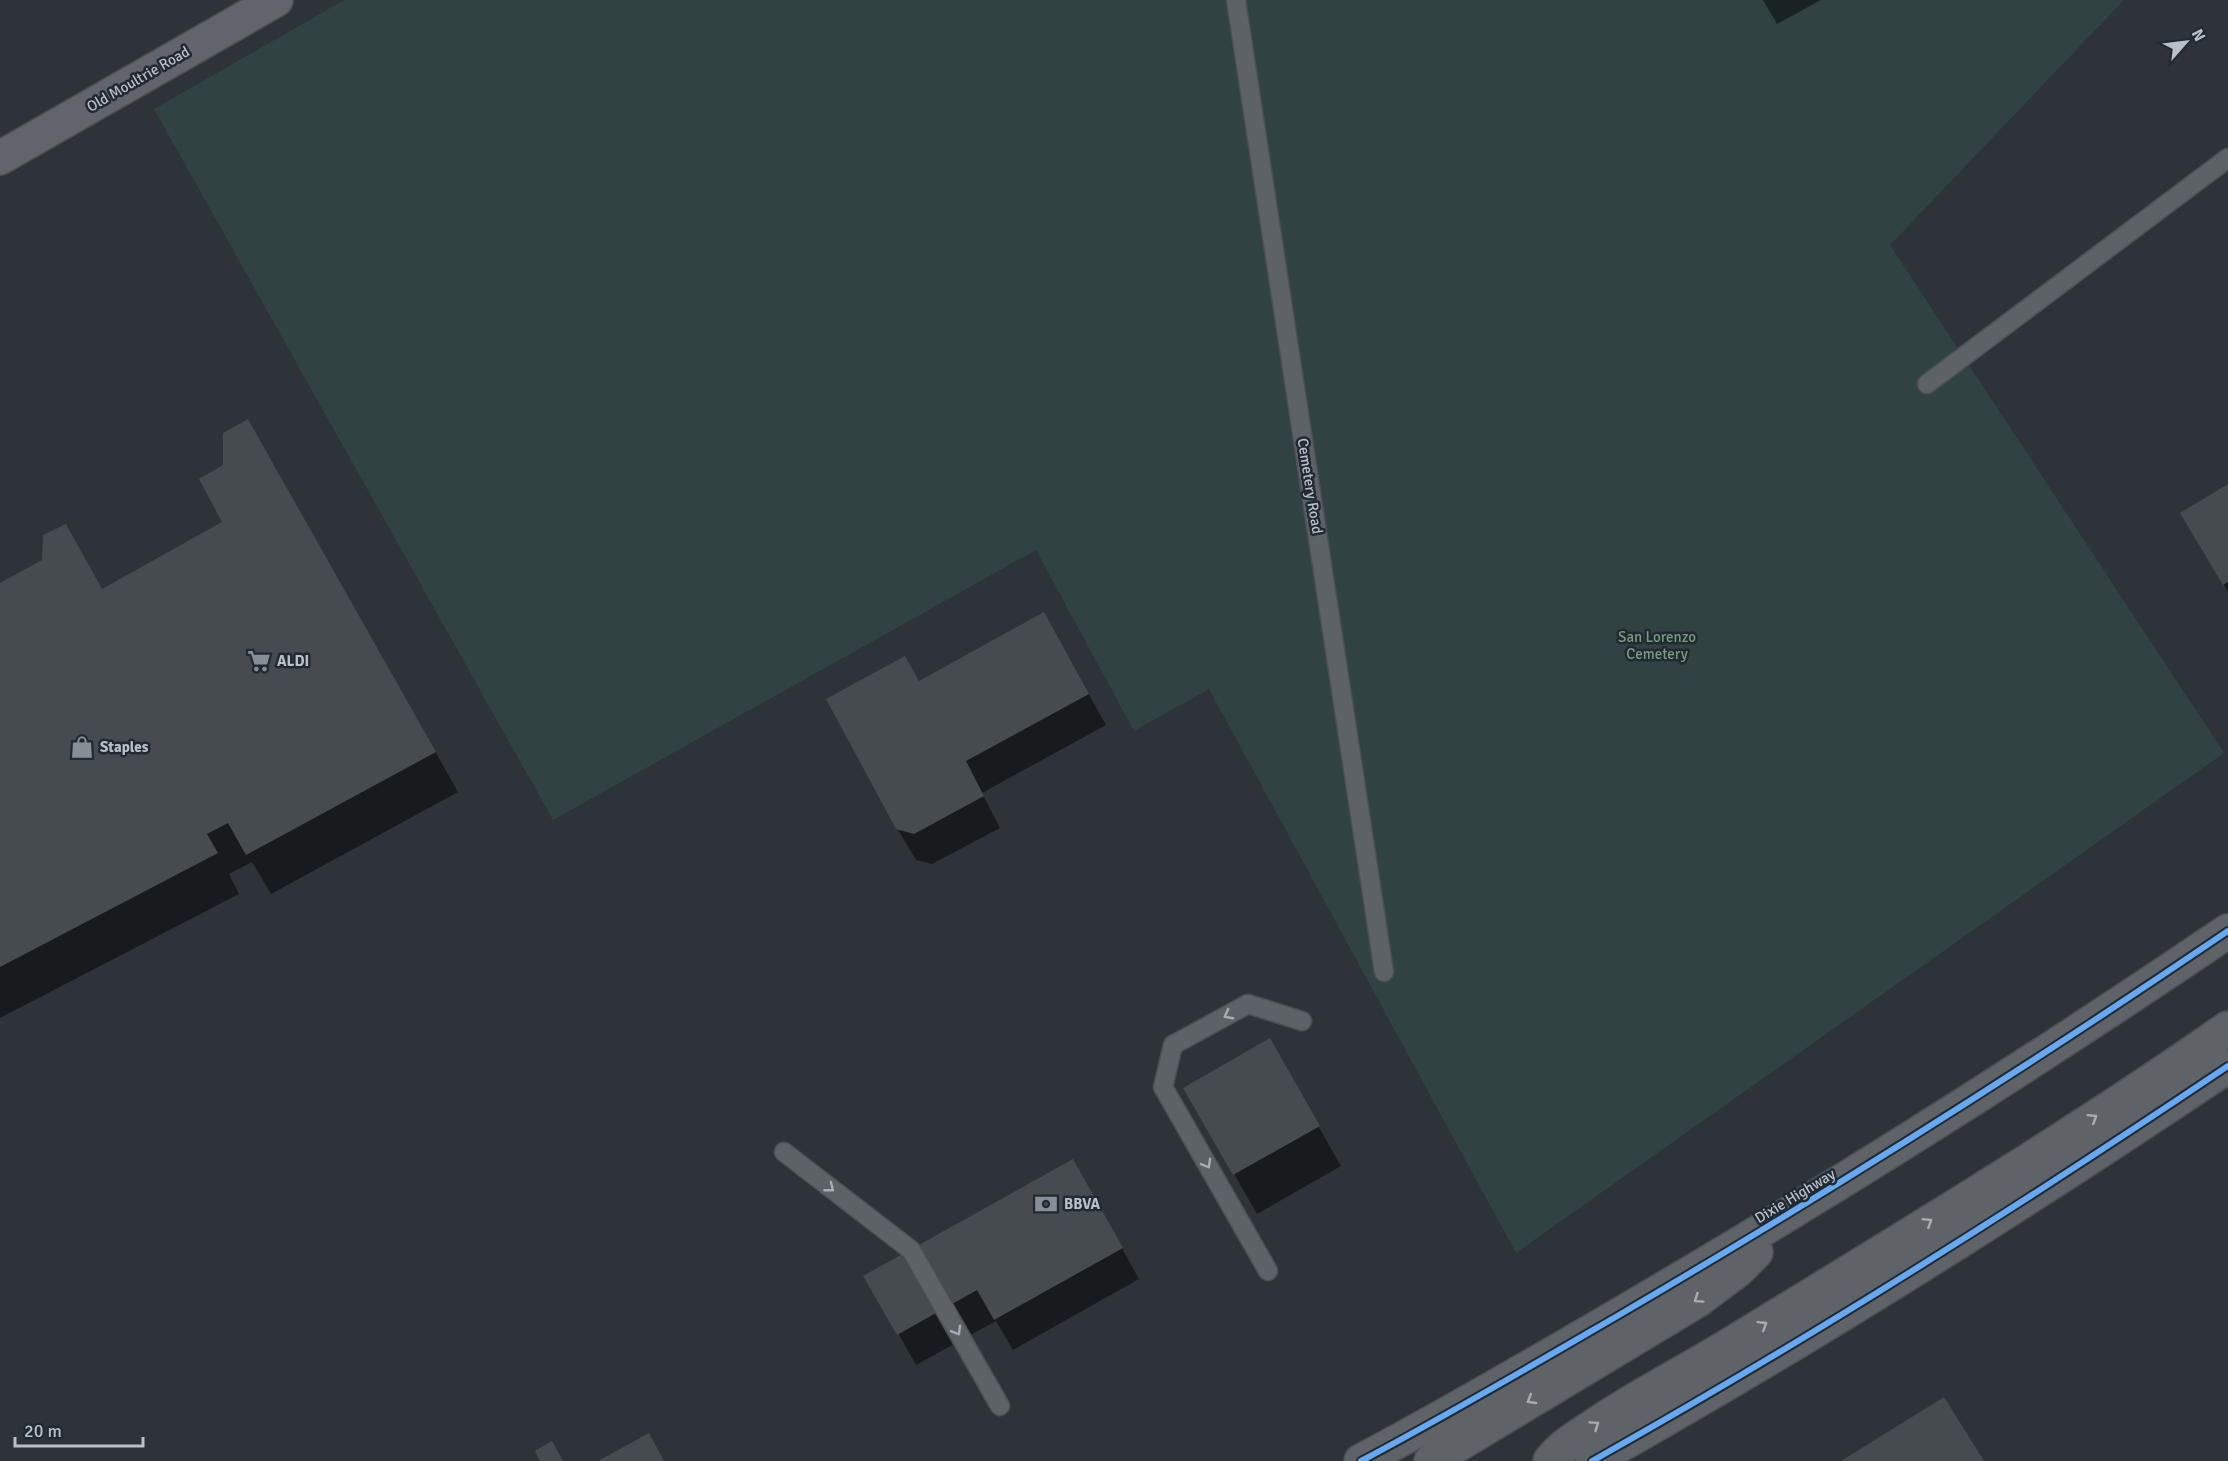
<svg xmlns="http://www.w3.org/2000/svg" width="2228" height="1461" viewBox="0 0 2228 1461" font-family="Signika,sans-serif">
  <rect width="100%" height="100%" fill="#2d3338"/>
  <path fill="#304342" d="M344 0H2124L1890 245 2224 753 1516 1253 1209 689 1134 731 1036 550 553 820 154 109Z"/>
  <path fill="#0007" d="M1763 0H1821L1777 24Z
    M271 460 458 792 271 894 252 862 229 874 239 894 0 1018V584L102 590 224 523Z
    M2228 486V592L2194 534Z
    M1061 645 1106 725 982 793 1000 828 932 864 916 860 897 828 919 683Z
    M1269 1040 1341 1166 1257 1214 1185 1088Z
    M1091 1192 1139 1279 1013 1350 996 1321 916 1365 866 1276Z"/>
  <path fill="#464b50" d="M248 419 436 752 246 855 228 823 207 834 218 853 0 967V583L42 560 43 535 66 524 102 589 222 522 199 479 223 465V433Z
    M2228 484V582L2223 585 2180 513Z
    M1044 612 1089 694 966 761 984 796 914 834 896 829 826 699 905 656 919 681Z
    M1270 1038 1320 1126 1233 1175 1183 1088Z
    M1073 1159 1123 1248 994 1320 977 1290 897 1335 863 1276Z
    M1944 1397 1984 1461H1841Z
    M649 1433 664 1461H598Z
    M552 1441 563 1461H540L535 1451Z"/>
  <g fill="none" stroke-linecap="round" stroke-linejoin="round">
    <g stroke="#4b4f53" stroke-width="21">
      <path id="lane" d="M1236 0 1384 972
        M1927 384 2228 158
        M784 1152 911 1250 1000 1406
        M1268 1271 1163 1087 1173 1045 1248 1004 1302 1021"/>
    </g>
    <g stroke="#4b4f53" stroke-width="36">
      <path id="secondary" d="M0 158 276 0"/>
    </g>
    <g stroke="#4b5055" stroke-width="36">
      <path id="primary" d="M1361 1461C1448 1415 1533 1365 1619 1315 1826 1194 2029 1066 2228 931
        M1431 1461 1698 1300 1738 1270 1756 1252
        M1550 1461C1561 1446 1577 1437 1592 1427 1638 1395 1688 1371 1736 1341 1901 1240 2069 1139 2228 1028
        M1592 1461C1810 1339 2021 1205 2228 1066"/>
    </g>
    <use href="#lane" stroke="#5d6266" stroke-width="18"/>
    <use href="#secondary" stroke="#61656b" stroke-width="33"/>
    <use href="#primary" stroke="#5f6368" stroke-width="33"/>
    <g stroke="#212a33" stroke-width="10">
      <path id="cycleway" d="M1361 1461C1448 1415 1533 1365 1619 1315 1826 1194 2029 1066 2228 931
        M1592 1461C1810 1339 2021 1205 2228 1066"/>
    </g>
    <use href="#cycleway" stroke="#66a8f1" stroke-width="6"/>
  </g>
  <defs><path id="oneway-chevron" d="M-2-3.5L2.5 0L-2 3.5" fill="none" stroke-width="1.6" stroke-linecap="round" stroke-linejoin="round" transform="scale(1.5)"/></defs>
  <g stroke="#a6adb4">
    <use href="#oneway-chevron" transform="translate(1228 1015) rotate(152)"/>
    <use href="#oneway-chevron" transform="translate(1207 1164) rotate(60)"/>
    <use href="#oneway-chevron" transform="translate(830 1188) rotate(38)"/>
    <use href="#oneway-chevron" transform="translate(957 1331) rotate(60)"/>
  </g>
  <g stroke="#a6adb5">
    <use href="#oneway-chevron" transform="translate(2093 1118) rotate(-32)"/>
    <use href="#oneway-chevron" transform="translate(1928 1222) rotate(-32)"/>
    <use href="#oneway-chevron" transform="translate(1698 1299) rotate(146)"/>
    <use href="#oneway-chevron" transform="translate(1763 1325) rotate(-32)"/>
    <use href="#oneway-chevron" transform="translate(1531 1400) rotate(149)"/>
    <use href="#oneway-chevron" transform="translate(1595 1425) rotate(-34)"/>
  </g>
  <defs>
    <g id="supermarket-bare" transform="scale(1.8)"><path d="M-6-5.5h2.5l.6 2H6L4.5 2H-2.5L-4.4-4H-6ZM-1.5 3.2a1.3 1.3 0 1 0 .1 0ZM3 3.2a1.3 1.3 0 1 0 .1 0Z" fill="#878f96" stroke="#212a33" stroke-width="2.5" paint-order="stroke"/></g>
    <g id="shop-bare" transform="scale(1.8)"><path d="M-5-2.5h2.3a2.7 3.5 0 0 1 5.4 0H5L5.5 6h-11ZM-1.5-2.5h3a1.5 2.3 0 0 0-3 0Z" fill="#878f96" stroke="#212a33" stroke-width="2.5" paint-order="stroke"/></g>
    <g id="bank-bare" transform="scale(1.8)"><path d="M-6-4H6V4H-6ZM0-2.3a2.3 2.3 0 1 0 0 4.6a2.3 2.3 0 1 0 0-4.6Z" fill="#878f96" stroke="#212a33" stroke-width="2.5" paint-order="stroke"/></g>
  </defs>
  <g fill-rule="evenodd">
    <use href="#supermarket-bare" x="259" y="661"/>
    <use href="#shop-bare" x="82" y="747"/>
    <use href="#bank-bare" x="1046" y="1204"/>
  </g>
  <g text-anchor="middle" stroke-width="5" stroke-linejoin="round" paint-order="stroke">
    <g font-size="15" fill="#b8c0c8" stroke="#212a33">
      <text transform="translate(138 79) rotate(-30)" y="5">Old Moultrie Road</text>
      <text transform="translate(1310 486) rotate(81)" y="5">Cemetery Road</text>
      <text transform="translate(1795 1196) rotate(-31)" y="5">Dixie Highway</text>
    </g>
    <g font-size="15" fill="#799c7e" stroke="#212a33">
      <text x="1657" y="642">San Lorenzo<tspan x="1657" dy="17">Cemetery</tspan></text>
    </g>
    <g font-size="15" font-weight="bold" fill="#b8c0c8" stroke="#212a33" text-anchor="start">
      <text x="277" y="666">ALDI</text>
      <text x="100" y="752">Staples</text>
      <text x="1064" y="1209">BBVA</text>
    </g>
  </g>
  <g transform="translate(2186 42) rotate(62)" stroke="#212a33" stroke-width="4.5" paint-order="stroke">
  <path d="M0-4.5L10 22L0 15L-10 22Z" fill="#b8c0c8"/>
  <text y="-9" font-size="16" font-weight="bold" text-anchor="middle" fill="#b8c0c8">N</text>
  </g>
  <path d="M15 1437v9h128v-9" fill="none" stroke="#b8c0c8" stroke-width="3"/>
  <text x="24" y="1437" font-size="18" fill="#b8c0c8" stroke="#212a33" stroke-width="4.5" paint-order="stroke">20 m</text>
</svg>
